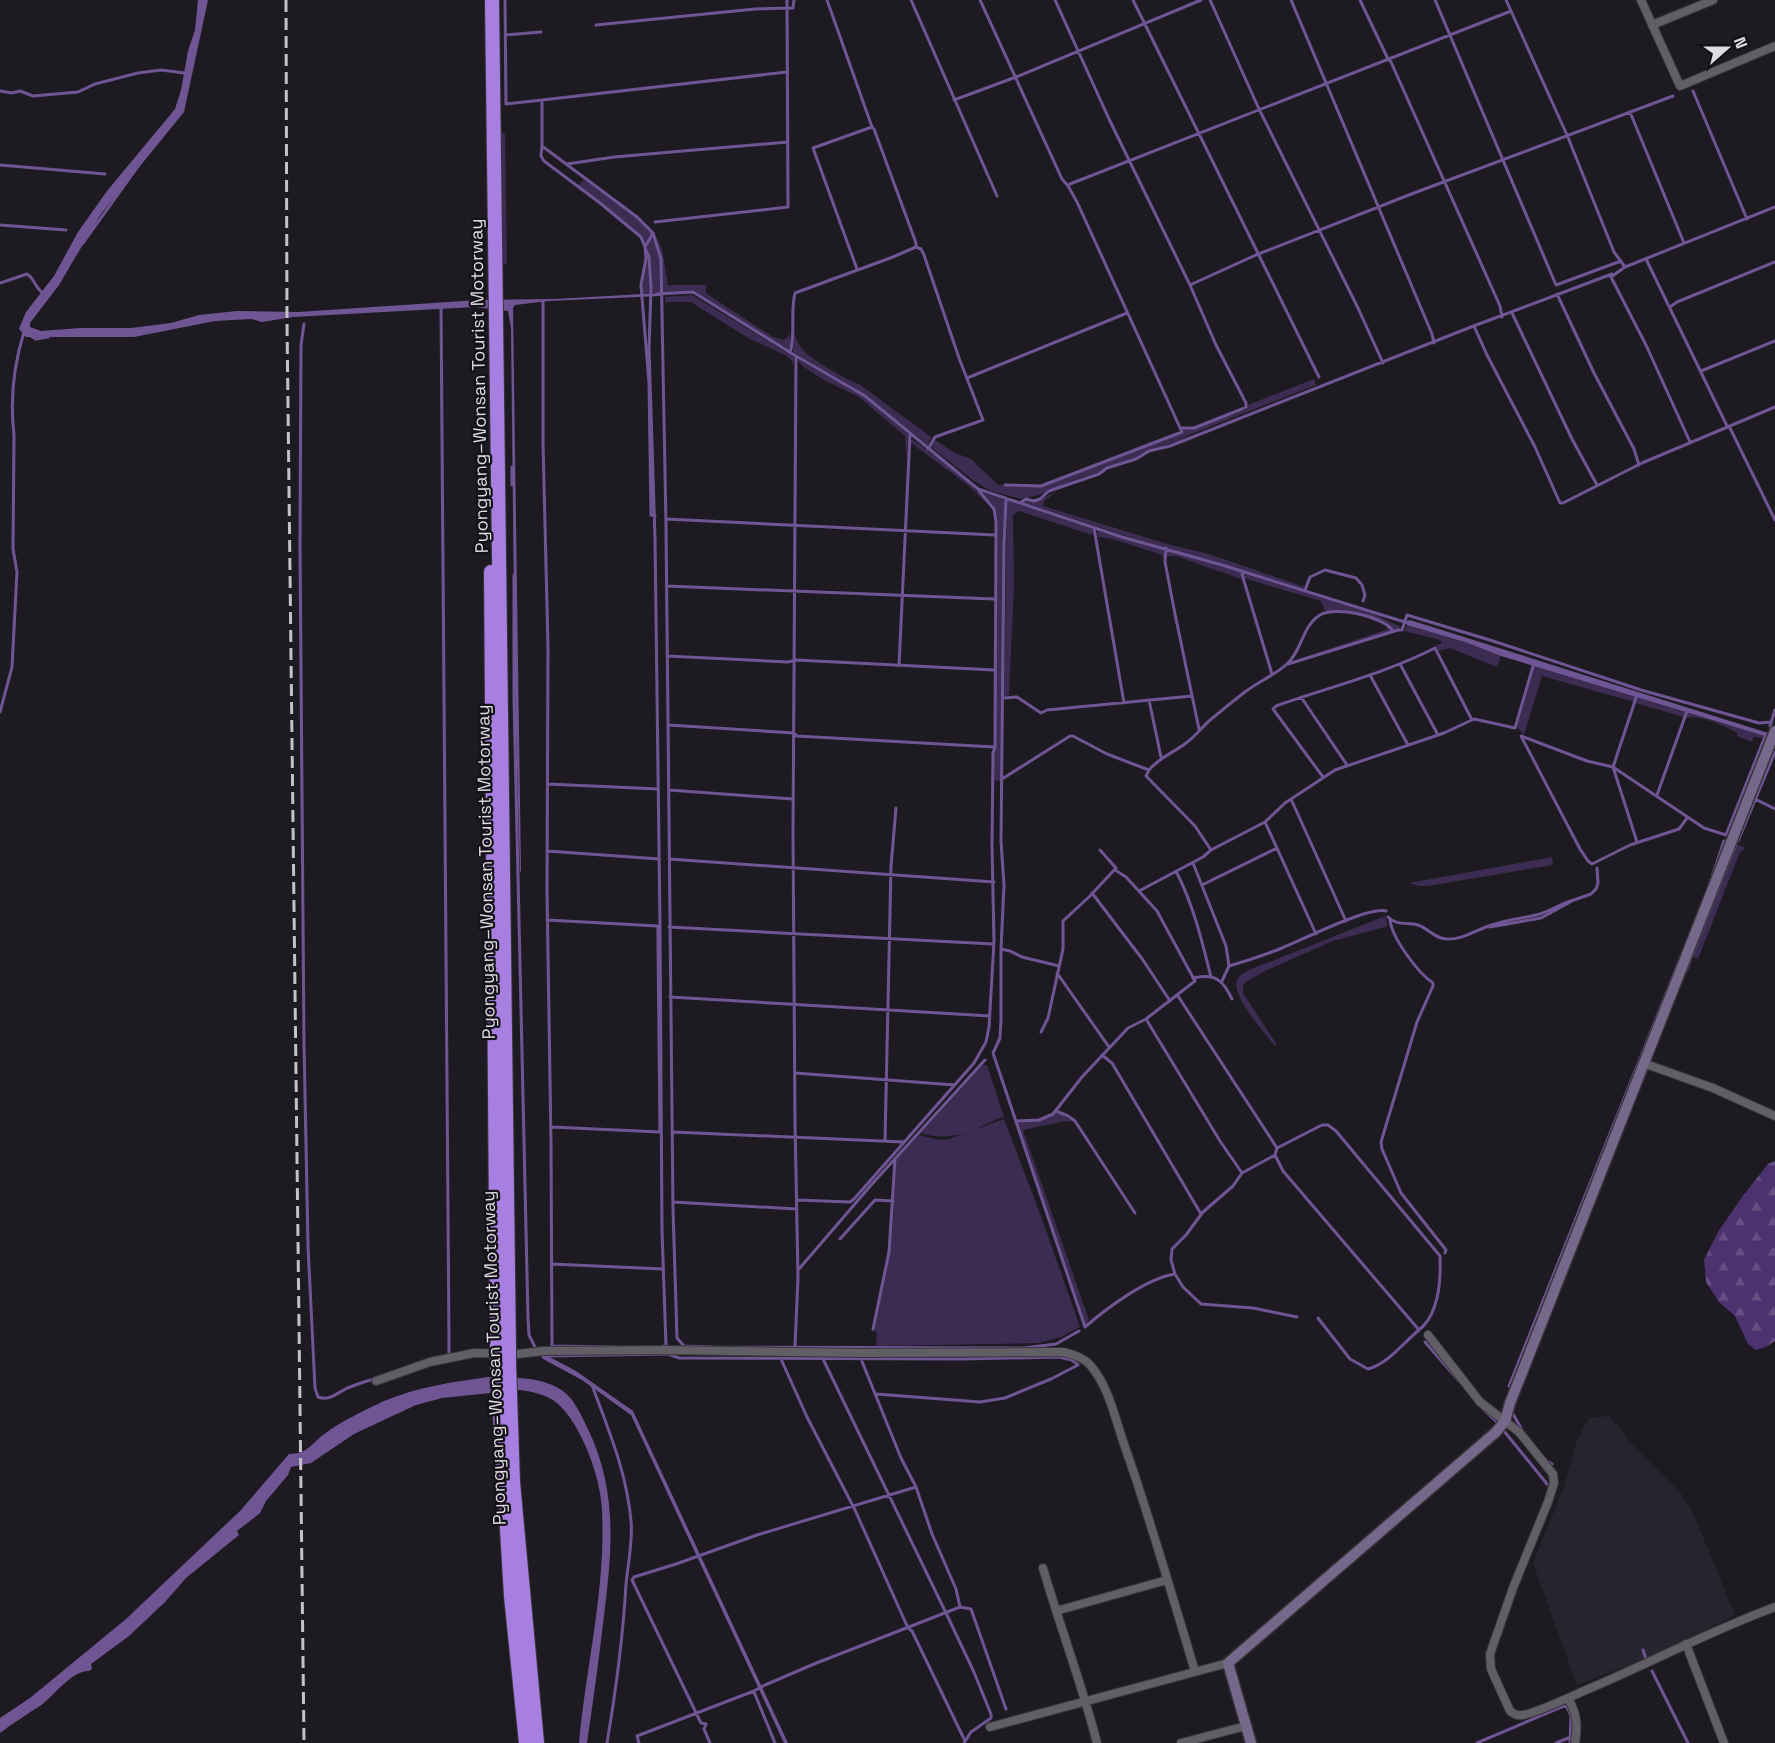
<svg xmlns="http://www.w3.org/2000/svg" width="1775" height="1743" viewBox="0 0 1775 1743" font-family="'Space Grotesk',sans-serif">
  <defs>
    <pattern id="forest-firs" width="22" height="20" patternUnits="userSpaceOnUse" patternTransform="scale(1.5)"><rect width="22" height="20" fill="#4c326e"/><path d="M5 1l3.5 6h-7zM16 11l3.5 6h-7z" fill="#654f82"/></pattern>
  </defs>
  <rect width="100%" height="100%" fill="#1d1b21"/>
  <path fill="#28242f" d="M1610 1416 1630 1442 1682 1495 1693 1513 1735 1615 1652 1656 1577 1685 1533 1563 1564 1487 1577 1440 1589 1418Z"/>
  <path fill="#3c2c51" d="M501 132 505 134 507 263 502 267Z
    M584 179 637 218 652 233 645 243 642 237 578 186Z
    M654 232 662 249 668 285H706V293L710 296 773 337 784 340 788 337 789 332 791 341 789 350 696 292 663 293 662 259Z
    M652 235 660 259 661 293H652L650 257 647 245Z
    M645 247 649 257 650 293 643 294C642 277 648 263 645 247Z
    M692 295 794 357 793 367 792 361 785 355 748 338 691 302H665V297Z
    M794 334C797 340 799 346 804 351 809 358 850 382 859 384L931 437 928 445 865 395 793 352Z
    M797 360H799L864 397 908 434 907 464 905 436 859 397 824 380 804 367Z
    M1314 379 1316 385 1189 435 1178 441 1149 450 1136 457 1107 467 1100 472 1080 478 1039 495 1021 499 991 491 974 481 931 447 935 440 955 453 971 459 998 485 1042 487 1180 434 1184 429H1192L1243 411 1247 408 1248 405Z
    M912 439C938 458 968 478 987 504L969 486 911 443Z
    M1056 492 1044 501 1043 506 1171 545 1209 554 1302 586 1304 585 1303 589 1123 535 1022 502 1027 500 1033 502Z
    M983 493 1005 500 1003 547 1001 781 994 780V754L996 747V522L994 506Z
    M1007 500 1093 529 1092 535 1019 511 1013 515 1014 587 1009 695 1004 696Z
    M1097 531 1165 549 1164 560 1162 555 1113 539 1098 537Z
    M1167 549 1240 572 1241 579 1176 556H1166Z
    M1242 573 1372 613 1401 627 1394 630C1379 613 1348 610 1327 612L1324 609 1321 601 1243 578Z
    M1385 624 1391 631 1290 662 1388 629Z
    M1407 625 1465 642 1501 656 1497 667 1450 648 1439 651 1435 646 1442 643 1440 640 1404 631Z
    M1535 665 1636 696 1634 702 1542 676 1524 735 1517 727Z
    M1638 697 1685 712 1683 717 1636 703Z
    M1688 713 1764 735 1763 738 1754 737 1752 742 1737 736 1738 733C1723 726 1704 715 1686 718Z
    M1738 845 1746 848 1740 852 1698 959 1693 957Z
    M1552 857 1553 865 1427 886H1419L1409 883Z
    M1385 916 1388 926 1333 941 1267 970 1246 982 1243 986V993L1277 1045 1275 1046C1266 1034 1228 994 1238 978 1242 973 1248 970 1254 968Z
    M983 1065H987L1004 1117C995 1119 989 1123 982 1126 962 1136 942 1140 921 1133Z
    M1056 1112 1074 1122 1065 1121 1023 1130 1089 1320 1085 1325 1017 1122 1040 1120Z
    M1004 1119 1041 1216 1080 1327 1061 1337 1039 1343 876 1346 877 1332 874 1331 889 1252 896 1160 919 1135 939 1140 949 1139Z"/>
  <path fill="url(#forest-firs)" d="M1775 1161V1341L1766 1347 1756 1350 1748 1344 1735 1316 1719 1302 1706 1282 1704 1260 1718 1232 1742 1197 1768 1164Z"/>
  <path fill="#705595" d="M198 0H208L184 112 101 214 59 285 30 323V327L41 331 80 328H131L171 323 199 315 237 311 298 312 478 300 555 299 661 293V296L548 301 515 305 513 308 521 872 520 871 515 695 511 328 508 311 475 307 293 317 262 322 251 319 215 321 134 337H26L19 329 26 312 54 276 78 232 107 191 175 109 181 90 188 51 195 30Z
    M1410 620 1768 733 1765 736 1501 656 1465 642 1407 625V621Z
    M544 1354 576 1371 633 1411 788 1743H784L631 1415 582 1380 543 1359 541 1356Z
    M488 1377C512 1378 542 1376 563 1391 575 1400 581 1415 588 1429 618 1492 612 1550 604 1616 599 1659 593 1701 587 1743H579C586 1666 606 1588 602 1511 601 1478 582 1425 557 1403 548 1395 531 1391 519 1390L442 1398 416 1405 354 1434 311 1463 291 1467 288 1475 266 1501 260 1513 237 1531 239 1535 186 1578 165 1602 129 1636 91 1664 92 1669 89 1671C72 1670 53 1697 40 1706 26 1715 13 1723 0 1733V1718L30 1698 126 1619 240 1511 289 1454C309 1454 312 1442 327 1432 344 1420 365 1410 384 1401 418 1387 452 1382 488 1377Z"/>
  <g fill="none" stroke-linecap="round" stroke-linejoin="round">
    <path stroke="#705595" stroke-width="3" d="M505 0 506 104 542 100V146L637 217 653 233 661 259 666 526 673 1209 677 1338 684 1346 711 1347 1024 1348 1056 1344 1079 1331
      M827 0 872 127 813 148 857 269
      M911 0 997 196
      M980 0 1062 179 1068 186
      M1055 0 1109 119 1190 285 1216 345 1246 403V407L1242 409 1194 428H1182
      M1133 0 1319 377
      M1210 0 1259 109 1358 308 1383 363
      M1291 0 1432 334 1434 343
      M1360 0 1388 59 1391 62 1500 306 1502 317
      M1435 0 1556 285 1621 261
      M1511 11 1567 135 1614 252 1625 267 1611 277 1646 345 1690 442
      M596 25 755 9 793 8 794 0
      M505 35 541 32
      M0 91 12 93 20 91 33 96 78 92 95 84 138 73 161 70 185 73
      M1693 91 1747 219
      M542 100 787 72
      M954 100 1016 77 1201 0
      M1630 112 1684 243
      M542 146 541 156 544 161 600 203 641 237 649 257 651 287 649 349 655 538 660 925 662 1231 666 1346H663
      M567 164 614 157 788 142
      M0 165 105 174
      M655 222 788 207 787 0
      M0 225 66 230
      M653 233 645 247 646 258 641 285 649 383 651 515 655 516
      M83 243 139 165
      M916 247 921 249 924 255 959 358 983 420 935 437 928 449
      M1646 259 1727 426 1730 428 1775 520
      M1625 267 1775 207
      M0 283 27 274C35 279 35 288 44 294
      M1190 285 1256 255 1414 193 1673 96
      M657 294 693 292 796 356 865 396 978 489 1122 537 1222 565 1411 624
      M1557 294 1594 373 1634 449 1639 465
      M543 301V442L548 648 547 891 551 1142 552 1346 615 1347
      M441 306 449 1342V1355L446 1356
      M1670 307 1677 302 1775 262
      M1512 313 1572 439 1597 485
      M304 324 301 345 300 545 304 1043 308 1246 315 1388 318 1397C330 1402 339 1391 350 1387 358 1384 366 1381 374 1379
      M1474 326 1487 355 1535 447 1560 503H1563L1642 463 1775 407
      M31 336 36 339 48 337
      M790 353C796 334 790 313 795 293L893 257 916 247V243L874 129 872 127
      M1701 371 1775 341
      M967 378 1127 313
      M512 467V485
      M1005 485 1041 486 1182 432 1077 202 1068 186 1070 184 1511 11 1506 0
      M1006 498 1004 547 1001 841 1004 885 1001 949V1019L1000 1038 993 1053 1085 1327C1107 1308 1147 1278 1175 1274
      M1021 502 1026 499 1034 501 1040 499 1049 491 1099 474 1107 468 1136 459 1149 451 1170 446 1471 327 1612 274
      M666 519 995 535
      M1094 528 1124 703
      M1166 548 1165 562 1175 614 1199 729
      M1241 571 1272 674
      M514 575V699L528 1318 529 1335 536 1349
      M666 586 994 599
      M1305 590 1310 577 1325 570 1356 578 1362 585 1365 595 1363 601
      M667 656 788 662 796 660 994 670
      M1288 664 1398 630H1402L1407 615 1493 641 1641 690 1759 723 1771 722
      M1400 664 1438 735
      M899 666 910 434
      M1370 675 1408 745
      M1301 697 1347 765
      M1003 698 1017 697 1041 713 1047 710 1192 696
      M1149 700 1161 757
      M0 712 12 667 17 572 13 549 14 435C10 401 14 364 24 332
      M668 725 794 733 797 736 994 747
      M1770 726 1775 710
      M1323 777 1273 709 1276 706C1329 687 1384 674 1435 648L1472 720
      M1002 779 1070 736H1073L1107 754 1149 770C1160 757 1173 753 1186 743 1195 737 1201 728 1209 721 1221 711 1233 701 1245 692 1258 682 1275 675 1287 664 1302 651 1302 626 1320 615 1336 606 1383 616 1393 631
      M548 784 658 789
      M669 790 793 799
      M1657 795 1687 711
      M1291 799 1346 921
      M1755 799 1775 809
      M1687 818 1679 829 1630 845 1592 864 1588 861 1580 849 1521 736 1587 761 1613 767 1704 828 1726 835 1766 734
      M1265 822 1316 934
      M1738 841 1775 752
      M1637 842 1613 767 1637 695
      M1211 850 1265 822 1285 803 1335 770 1444 733 1474 719 1515 728 1534 663
      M547 851 659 859
      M669 859 994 882
      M1193 863 1226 946 1229 966 1222 981
      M1176 871C1193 904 1202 941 1211 977
      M1710 883 1724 841
      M1202 885 1277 848
      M1139 891 1203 857 1211 850 1195 826 1146 776 1149 770
      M1092 893 1143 960 1170 1001
      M1388 917C1397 926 1407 922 1418 925 1428 928 1435 939 1447 939 1463 940 1479 928 1495 924 1509 919 1526 918 1540 914 1552 910 1562 903 1574 900
      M1390 919C1391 937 1418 973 1433 983V986L1417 1022 1381 1142 1382 1149 1401 1193 1446 1250 1445 1253
      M547 920 658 926V944L660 1132 551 1127
      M669 927 993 944
      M1490 927 1541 918 1574 900 1591 894 1596 889 1598 883 1597 868
      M1001 949 1010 951 1022 957 1059 966
      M1229 966C1247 961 1265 955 1282 948 1302 940 1369 906 1386 911
      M1686 971 1736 845
      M1057 973 1109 1047
      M1193 978C1215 973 1223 980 1232 999
      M1178 996 1277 1148
      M670 997 990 1016
      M1146 1019 1220 1141 1242 1173
      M1041 1032 1048 1018 1063 949V921L1090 896 1116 868 1100 850
      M1102 1055 1112 1063 1201 1214
      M795 1073 955 1085
      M1056 1111 1068 1116 1075 1121 1135 1213
      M1016 1121 1039 1120 1053 1114 1082 1077 1128 1028 1146 1019 1195 981 1157 911 1126 877 1115 870
      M673 1132 904 1142
      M885 1141 891 866 896 808
      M1275 1155 1283 1171 1419 1330C1439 1314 1441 1280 1440 1256L1336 1131 1328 1125H1322L1277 1148 1275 1155 1242 1173 1233 1186 1203 1212 1186 1235 1172 1249 1171 1260 1175 1274 1183 1287 1201 1304 1253 1308 1297 1317
      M797 1200 850 1202 854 1199 974 1063 986 1042 989 1027 994 942 992 846 993 753 995 747 996 522 994 509 979 491
      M673 1202 797 1209
      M840 1239 875 1200 893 1201
      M551 1264 663 1269
      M799 1269 872 1184 985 1060
      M1318 1318 1350 1359 1368 1369C1389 1363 1403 1343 1419 1330
      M873 1329 889 1252 895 1159
      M1425 1342 1459 1381
      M795 1346 798 1277 795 1123 793 833 796 356
      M545 1356 668 1354 679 1358 962 1359 1059 1357 1072 1360 1078 1365 1051 1379 1005 1398 980 1402 876 1394
      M781 1359 807 1417 855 1510 908 1628 912 1631 965 1741
      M823 1359 946 1613 973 1670 991 1714V1718L971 1732 964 1743
      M861 1359 901 1458 916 1487 932 1534 956 1589 960 1607 971 1609 1006 1709
      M592 1385C608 1429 627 1473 631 1521 633 1542 628 1563 626 1584 623 1637 616 1690 607 1743
      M1509 1386 1681 956
      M1483 1409 1497 1422
      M1512 1412 1522 1430
      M1504 1431 1547 1484
      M1544 1459 1552 1464
      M1643 1650 1646 1659
      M1652 1671 1688 1743
      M754 1692 775 1743
      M639 1743 637 1736 754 1691 765 1685 814 1664 960 1607
      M710 1743 704 1729 706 1724 701 1723 632 1580 634 1577 676 1564 757 1535 916 1487
      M1477 1743 1566 1705 1571 1716 1570 1743
      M1556 1743 1571 1737"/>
    <g stroke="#37353a" stroke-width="10">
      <path id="street" d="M1641 0 1680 86 1775 46
        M1652 25 1713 0
        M1643 1063 1713 1088 1775 1116
        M1428 1335 1480 1402 1519 1432 1553 1474 1554 1483 1548 1502 1513 1588 1490 1654 1491 1669 1510 1711C1514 1714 1517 1716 1523 1715 1539 1712 1570 1697 1586 1690 1650 1663 1710 1631 1775 1607
        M376 1381 430 1362 474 1353 518 1354 543 1351 665 1350 861 1353 1063 1352C1076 1355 1087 1359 1094 1370 1110 1391 1116 1422 1125 1447 1151 1521 1172 1596 1195 1671
        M1043 1568C1060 1627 1082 1684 1097 1743
        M1056 1611 1167 1580
        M1686 1644 1724 1743
        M1568 1698C1577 1714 1578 1725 1575 1743
        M990 1727 1228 1663
        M1181 1743 1246 1726"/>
    </g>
    <g stroke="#37353a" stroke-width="13">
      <path id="secondary" d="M1251 1743 1228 1663 1496 1432 1505 1421 1510 1403 1775 731"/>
    </g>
    <g stroke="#37353a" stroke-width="16">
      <path id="highway" d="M492 0 509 1350
        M491 572 497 1349
        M497 1363 511 1596 526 1743
        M509 1363 513 1482 537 1743"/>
    </g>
    <use href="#street" stroke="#615e65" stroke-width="8"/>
    <use href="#secondary" stroke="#76688a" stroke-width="10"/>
    <use href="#highway" stroke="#a77fe0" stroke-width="14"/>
    <path stroke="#c4c2c6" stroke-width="3" stroke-dasharray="12 6" stroke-linecap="butt" d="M286 0 287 322 304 1743"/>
    <g stroke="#37353a" stroke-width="16" stroke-linecap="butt">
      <path id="highway-bridge" d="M497 1349V1363
        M509 1350V1363"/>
    </g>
    <use href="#highway-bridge" stroke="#a77fe0" stroke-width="14"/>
  </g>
  <g text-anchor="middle" stroke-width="4.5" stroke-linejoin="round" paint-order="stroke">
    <g font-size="18" fill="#dedce0" stroke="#141218">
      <text transform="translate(479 386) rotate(-91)" y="6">Pyongyang–Wonsan Tourist Motorway</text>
      <text transform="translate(486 872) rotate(-91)" y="6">Pyongyang–Wonsan Tourist Motorway</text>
      <text transform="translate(494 1358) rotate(-92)" y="6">Pyongyang–Wonsan Tourist Motorway</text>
    </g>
  </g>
  <g transform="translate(1727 48) rotate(69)" stroke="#141218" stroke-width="4.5" paint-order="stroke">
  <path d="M0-4.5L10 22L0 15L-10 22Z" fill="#dedce0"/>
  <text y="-9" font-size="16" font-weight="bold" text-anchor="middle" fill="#dedce0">N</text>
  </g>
</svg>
